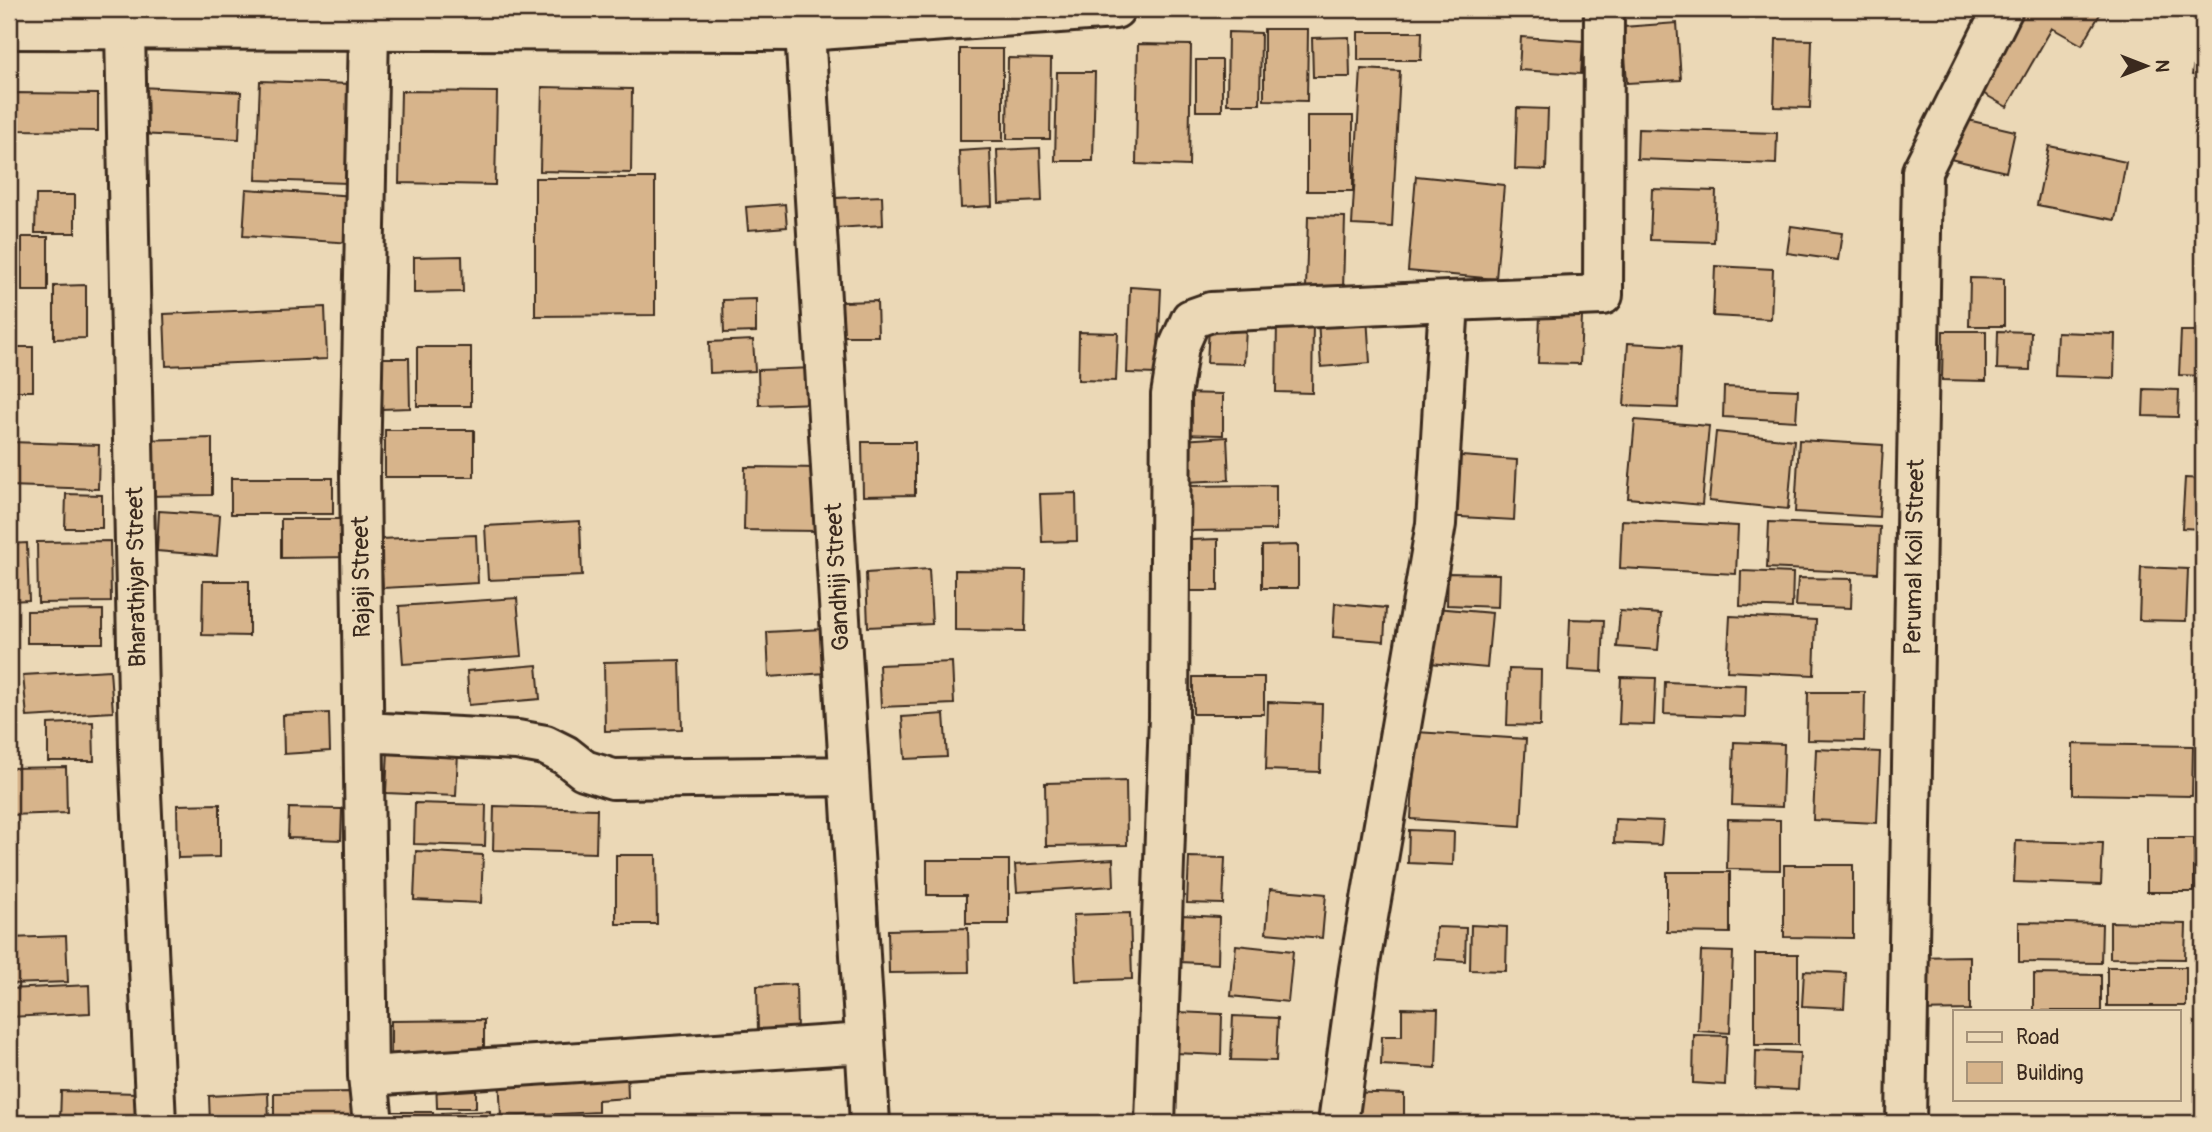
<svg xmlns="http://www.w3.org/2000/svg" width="2212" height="1132" viewBox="0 0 2212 1132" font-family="Pangolin,sans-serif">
  <rect width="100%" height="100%" fill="#ebd8b6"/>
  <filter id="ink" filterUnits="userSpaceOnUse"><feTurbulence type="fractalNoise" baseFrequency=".0143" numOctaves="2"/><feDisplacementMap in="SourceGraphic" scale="14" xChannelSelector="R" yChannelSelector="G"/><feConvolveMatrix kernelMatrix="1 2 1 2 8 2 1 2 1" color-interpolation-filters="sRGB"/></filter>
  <g filter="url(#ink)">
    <path fill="#d7b48b" stroke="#3b2a1e" stroke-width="2" d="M735 9H783V22H735Z
      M2026 9H2103L2082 45 2052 28 2007 107 1979 91Z
      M1677 23 1681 80 1627 83 1623 27Z
      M1264 29H1308L1307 101 1264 100Z
      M1228 32 1261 33 1260 104H1227Z
      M1358 32H1422L1421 60H1358Z
      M2199 33 2203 34V77L2192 75Z
      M1349 37 1350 77H1313L1312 38Z
      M1521 37 1583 41 1581 74 1519 70Z
      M1776 39 1812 40 1810 108 1774 107Z
      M1138 44 1191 45 1189 166 1136 164Z
      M960 49H1003V141H960Z
      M1008 58 1051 59 1050 139H1007Z
      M1196 60H1222V111H1196Z
      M1361 69 1400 71 1392 227 1352 225Z
      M1057 72H1095L1093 161H1055Z
      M260 81 352 84 348 183 256 180Z
      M140 87 241 92 239 139 139 134Z
      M542 87 632 89 631 173 540 171Z
      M401 91 497 92 495 185 399 183Z
      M15 93 98 94V131L15 130Z
      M1517 108 1548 109 1546 170 1515 169Z
      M1307 116H1353V191H1307Z
      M1959 118 2015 131 2006 172 1950 159Z
      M1638 129 1777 133 1776 164 1637 159Z
      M2049 146 2126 162 2115 220 2037 205Z
      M1040 148 1042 201 999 203 997 150Z
      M990 149 992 206 961 208 959 151Z
      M1416 176 1504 185 1496 279 1408 271Z
      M535 178H655V315L535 316Z
      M246 189 356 196 353 243 243 236Z
      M1652 189 1716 191 1714 242 1650 240Z
      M36 195H75V233H35Z
      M882 196 883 225 836 228 834 198Z
      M785 204 787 227 748 230 746 207Z
      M1308 216 1345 217 1343 290 1306 289Z
      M1791 226 1842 233 1838 260 1787 253Z
      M22 237H48V291H22Z
      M462 256 463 292 414 293V257Z
      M1715 266 1773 269 1771 319 1713 316Z
      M1970 278 2004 279V326H1969Z
      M86 285V338L54 339V286Z
      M1130 287 1161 289 1157 374 1127 373Z
      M756 299V332L724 333 723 300Z
      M877 301 878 336H842L841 302Z
      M325 307 327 359 166 366 164 314Z
      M1367 316 1370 363 1321 367 1318 319Z
      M1540 316 1582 317 1580 364 1538 363Z
      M1277 320 1313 321 1312 393 1276 392Z
      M1209 327 1246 328 1244 364 1207 363Z
      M1943 331H1986V381L1942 380Z
      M1998 331 2031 332 2030 370 1997 369Z
      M2181 331H2203V376L2179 375Z
      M1079 332 1118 333 1116 381 1078 380Z
      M2057 332 2115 334 2114 378 2055 376Z
      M753 340 755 371 710 373 709 342Z
      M1628 343 1681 346 1678 408 1624 406Z
      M14 347H33V391H14Z
      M417 347H471V406H417Z
      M380 358H409L410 408 381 409Z
      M815 368 817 403 759 405 758 370Z
      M1724 387 1798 390 1796 421 1723 417Z
      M2144 389 2179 390 2178 417 2143 416Z
      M1179 393 1223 394V435L1179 434Z
      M1635 420 1709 426 1702 505 1628 498Z
      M385 430H474V477H385Z
      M1716 432 1794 440 1788 509 1709 501Z
      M1227 437 1229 480 1185 482 1182 440Z
      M212 438V495L142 496 141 440Z
      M1799 440 1883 445 1879 517 1795 512Z
      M11 442 99 445 98 489 9 486Z
      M862 442H915V495L863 496Z
      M1447 455 1517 460 1514 520 1443 516Z
      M745 467 819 468 818 531 744 530Z
      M231 478H333V514H231Z
      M2185 478 2203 479V529L2182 528Z
      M1276 485V530L1182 531V486Z
      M1076 493 1077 541 1042 542 1040 494Z
      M66 494 102 495V528H65Z
      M159 511 220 515 217 556 157 551Z
      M281 519H352V557L281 558Z
      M1622 520 1738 526 1736 574 1620 568Z
      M580 521 582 576 488 580 485 526Z
      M1769 522 1880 527 1878 573 1767 568Z
      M476 535 478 583 383 588 380 539Z
      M1218 539V591H1191V540Z
      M110 541 111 602 38 603 37 542Z
      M27 543 29 600 9 601V544Z
      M1298 545V588H1262V546Z
      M2141 567 2188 569 2186 621 2139 620Z
      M929 569 932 624 868 627 866 573Z
      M955 570 1026 571 1025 631 955 630Z
      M1741 571 1793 573 1792 608 1740 606Z
      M1448 573 1499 574 1498 607 1447 605Z
      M1798 578 1852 579 1851 608 1796 606Z
      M203 581H249V636L202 635Z
      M517 598 522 656 403 664 399 606Z
      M1335 603 1386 608 1384 641 1333 637Z
      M1435 608 1492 613 1487 668 1430 663Z
      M103 610V643H27V611Z
      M1620 611 1661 614 1658 650 1617 647Z
      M1730 616 1816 620 1814 675 1727 671Z
      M1570 619 1604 620 1602 672 1568 670Z
      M824 629 826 673 769 677 767 632Z
      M680 660 682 729 605 731 604 662Z
      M952 662 954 704 881 707 879 665Z
      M537 665 540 699 469 705 467 671Z
      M1509 669 1541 670 1540 726 1507 725Z
      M110 670 113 712 27 717 23 675Z
      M1193 677H1264V714H1193Z
      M1621 677 1656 678 1654 725 1619 724Z
      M1665 682 1746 685 1745 717 1664 714Z
      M1808 692H1865L1864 741 1807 740Z
      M1268 702 1322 704 1320 772 1266 770Z
      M329 713 330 751 284 754 283 715Z
      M944 714 947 757 905 759 902 717Z
      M93 722 94 761H48V724Z
      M1416 732 1526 739 1521 826 1411 819Z
      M1734 742 1784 744 1782 807 1732 805Z
      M2073 744 2193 746 2192 796 2073 794Z
      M388 749 458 752 456 796 386 793Z
      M1816 749 1880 752 1877 823 1813 820Z
      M66 767 67 813 9 815V768Z
      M1126 781 1127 845 1046 846 1045 783Z
      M415 803 486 805 485 846 414 844Z
      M220 804V857L178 858 177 805Z
      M494 806 597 809 596 853 493 850Z
      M289 808 342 809 341 840 288 838Z
      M1615 819 1663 821 1661 845 1614 843Z
      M1728 819 1780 820V870L1727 869Z
      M1409 830 1454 832 1453 865 1408 863Z
      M2147 838H2194V892H2147Z
      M2016 841 2103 843 2101 885 2014 882Z
      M416 851 483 855 481 903 414 900Z
      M616 855H656L657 924H616Z
      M1189 857 1225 858 1223 904 1187 903Z
      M1113 859 1114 886 1017 892 1015 865Z
      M927 860H1009V924H966V895H927Z
      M1784 865H1853V938L1784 937Z
      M1667 872H1730V933L1667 932Z
      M1270 889 1326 894 1322 938 1266 933Z
      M1130 913 1132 979 1076 981 1073 915Z
      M1182 915 1219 917 1218 964 1180 962Z
      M2019 922 2102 924 2101 963 2019 962Z
      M2110 922 2186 924 2185 959 2110 958Z
      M1471 925 1507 927 1506 971 1470 970Z
      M1436 927 1466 928 1465 961 1435 959Z
      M968 928 969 972 889 973 888 930Z
      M66 936 68 982 9 984V938Z
      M1236 945 1293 951 1288 1002 1231 996Z
      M1701 951 1733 952 1730 1033 1698 1031Z
      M1755 954H1798V1045H1755Z
      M1970 956V1010L1913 1011 1912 957Z
      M2107 967H2186V1006H2107Z
      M1804 971 1846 973 1844 1008 1802 1006Z
      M2034 974 2101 975V1011H2034Z
      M796 984 797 1031 758 1032 757 986Z
      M89 985 90 1013 9 1017V989Z
      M1402 1008 1438 1009 1436 1068 1381 1065 1382 1036H1402Z
      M1177 1012 1222 1014 1221 1055 1175 1053Z
      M1233 1016 1278 1018 1276 1061 1231 1060Z
      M484 1020V1063H391V1021Z
      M1694 1035 1727 1036 1725 1085 1693 1083Z
      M1756 1051 1800 1053 1798 1090 1755 1088Z
      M627 1068 628 1098 598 1100V1112L501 1117 499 1074Z
      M476 1076V1108H437L436 1077Z
      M61 1091 138 1093 137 1123H60Z
      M352 1092V1123H274V1093Z
      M1345 1092 1404 1094V1123H1344Z
      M268 1093 269 1123H210L209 1096Z
      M490 1111V1123H442V1113Z
      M391 1112H433V1123H391Z"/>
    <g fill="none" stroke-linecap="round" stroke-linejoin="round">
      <g stroke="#3b2a1e" stroke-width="44">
        <path id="street" d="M125 30 139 749 156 1123
          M369 30 360 472 368 1076 373 1123
          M805 31 870 1123
          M364 732 517 740 545 745 565 755 584 770 613 779 849 776
          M368 1076 865 1043
          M1155 1123 1169 717 1171 395 1179 346 1191 319 1211 312 1449 301
          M1338 1123 1359 969 1436 524 1449 301 1603 295 1604 9
          M1906 1123 1922 171 2003 9"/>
      </g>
      <g stroke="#3b2a1e" stroke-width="44">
        <path id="secondary" d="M9 29 805 31 1115 9"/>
      </g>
      <use href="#street" stroke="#ebd8b6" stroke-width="38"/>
      <use href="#secondary" stroke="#ebd8b6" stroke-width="38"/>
    </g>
  </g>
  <g text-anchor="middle" stroke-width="6" stroke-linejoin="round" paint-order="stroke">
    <g font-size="24" fill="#3b2a1e" stroke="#ebd8b6">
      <text transform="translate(1914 557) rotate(-89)" y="8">Perumal Koil Street</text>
      <text transform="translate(136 577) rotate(-91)" y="8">Bharathiyar Street</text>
      <text transform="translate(361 577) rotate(-91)" y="8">Rajaji Street</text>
      <text transform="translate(837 577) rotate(-93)" y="8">Gandhiji Street</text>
    </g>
  </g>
  <rect width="2212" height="1132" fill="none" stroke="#ebd8b6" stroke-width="35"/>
  <rect x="18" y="18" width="2177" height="1097" fill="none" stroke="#3b2a1e" stroke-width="2.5" filter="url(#ink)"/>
  <rect x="1953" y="1010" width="228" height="91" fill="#ebd8b6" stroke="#a59279" stroke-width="2"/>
  <rect x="1967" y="1032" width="35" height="10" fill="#ebd8b6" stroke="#a59279" stroke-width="2"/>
  <text x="2016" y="1044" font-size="21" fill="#3b2a1e">Road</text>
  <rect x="1967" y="1062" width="35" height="21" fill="#d7b48b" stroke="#a59279" stroke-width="2"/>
  <text x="2016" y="1080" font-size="21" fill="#3b2a1e">Building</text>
  <g transform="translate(2146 66) rotate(90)" stroke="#ebd8b6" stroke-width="5" paint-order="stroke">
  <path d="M0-5L12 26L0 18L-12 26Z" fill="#3b2a1e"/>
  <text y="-10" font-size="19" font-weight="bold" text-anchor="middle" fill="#3b2a1e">N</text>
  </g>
</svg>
